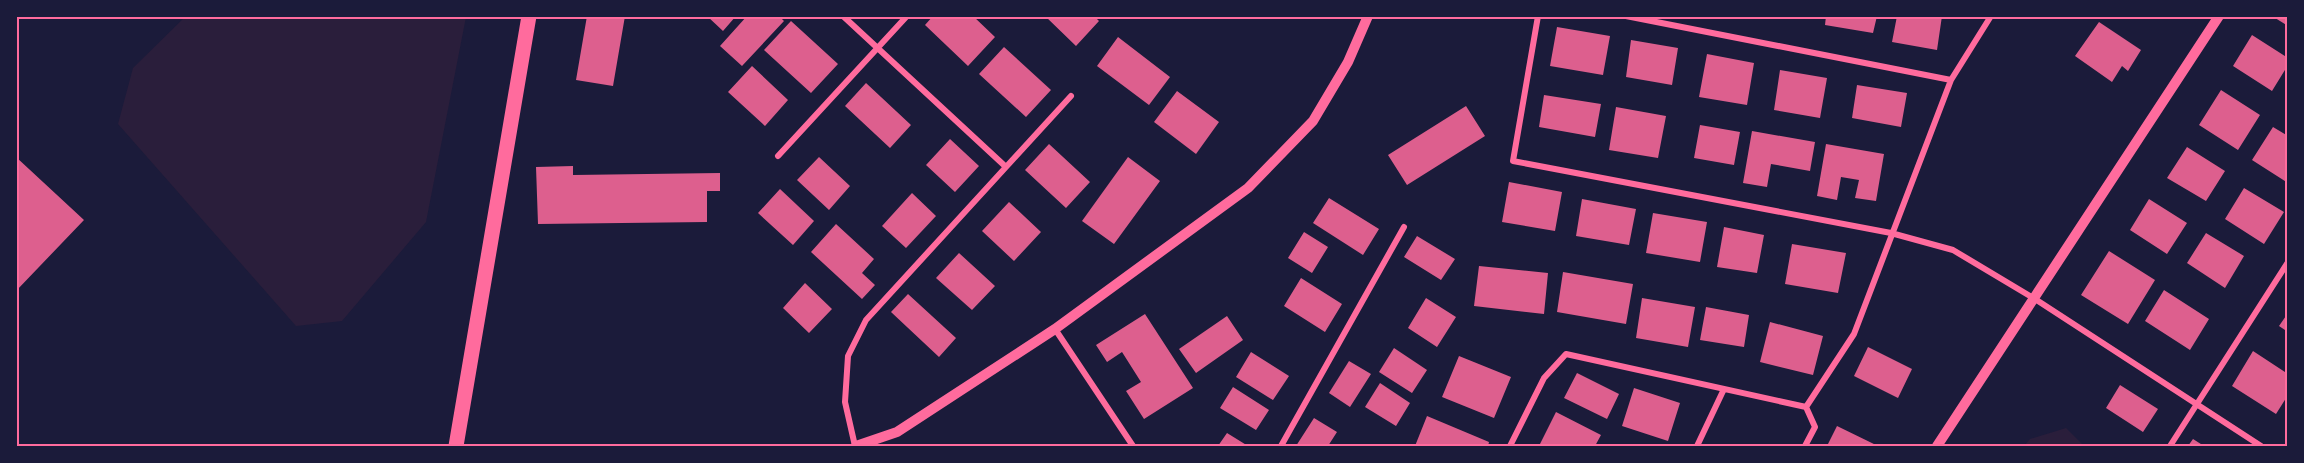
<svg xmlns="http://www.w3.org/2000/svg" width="2304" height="463" viewBox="0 0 2304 463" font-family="'Space Grotesk',sans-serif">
  <rect width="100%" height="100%" fill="#1b1b3a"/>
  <path fill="#2a1e3b" d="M186 16 466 17 426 222 342 321 296 326 118 124 133 68Z
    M2066 428 2084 446H2024L2030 439Z"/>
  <path fill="#dd5f8e" d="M587 16H625L613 86 576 80Z
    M707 16H736L723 31Z
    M747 16H779L784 21 742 66 720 46Z
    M933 16H973L995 37 968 66 925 25Z
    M1045 16H1094L1099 21 1076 46Z
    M1826 16H1877L1873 33 1825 25Z
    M1897 16H1942L1937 50 1892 42Z
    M2272 16H2288V26Z
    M791 21 838 64 811 93 764 50Z
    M2099 22 2141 50 2128 71 2122 66 2112 82 2075 56Z
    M1557 27 1610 36 1603 75 1550 66Z
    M2252 35 2288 58V65L2272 91 2233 66Z
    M1118 37 1170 77 1149 105 1097 66Z
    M1631 40 1678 48 1672 85 1626 77Z
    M1004 47 1051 90 1026 117 979 74Z
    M1707 54 1754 63 1747 105 1699 97Z
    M752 66 788 100 765 126 728 92Z
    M1780 70 1827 78 1820 118 1774 110Z
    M866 83 911 125 890 148 845 106Z
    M1857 85 1907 93 1901 127 1852 118Z
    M2221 90 2260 115 2238 150 2199 125Z
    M1177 91 1219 122 1196 154 1154 122Z
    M1544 95 1601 104 1595 137 1539 127Z
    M1466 106 1485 136 1407 185 1388 155Z
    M1616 107 1666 116 1658 158 1609 150Z
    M1700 125 1740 132 1734 165 1694 158Z
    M2273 127 2288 136V183L2252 160Z
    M1752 131 1815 142 1810 171 1771 164 1767 187 1743 183Z
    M950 139 979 166 955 192 926 165Z
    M1049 144 1090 182 1066 208 1025 170Z
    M1826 144 1884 154 1876 201 1855 198 1859 180 1841 177 1837 200 1817 196Z
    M2187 147 2225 171 2206 201 2167 178Z
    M16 157 84 220 16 291Z
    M819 157 850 186 829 210 797 180Z
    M1128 157 1160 181 1114 244 1082 221Z
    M573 166V175L720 173V191H707V222L538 224 536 167Z
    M1509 182 1562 192 1555 231 1502 222Z
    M2244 188 2284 212 2264 244 2225 219Z
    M780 189 814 221 793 245 758 213Z
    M912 193 936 216 906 248 882 226Z
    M1329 198 1379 229 1363 255 1313 223Z
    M1582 199 1636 209 1629 245 1576 236Z
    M2149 199 2187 223 2167 254 2130 230Z
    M1009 202 1041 232 1014 261 982 231Z
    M1653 213 1707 222 1700 262 1646 253Z
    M836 224 874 259 862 273 875 285 862 299 811 252Z
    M1724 227 1764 235 1757 273 1717 267Z
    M1304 232 1328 247 1312 273 1288 258Z
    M2206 233 2244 256 2225 288 2187 263Z
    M1417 236 1455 259 1441 280 1404 257Z
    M1792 244 1846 253 1838 293 1785 284Z
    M2109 251 2155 280 2128 324 2081 295Z
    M959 253 995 286 972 310 936 278Z
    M1479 266 1548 273 1544 314 1474 306Z
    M1563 272 1633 284 1626 324 1557 312Z
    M1301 278 1342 304 1325 332 1284 306Z
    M805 283 832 309 809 333 783 308Z
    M2164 290 2209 319 2190 350 2145 321Z
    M908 294 956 338 939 357 891 312Z
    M1426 298 1456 317 1437 347 1408 328Z
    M1642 298 1695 307 1688 347 1636 338Z
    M1706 307 1749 315 1744 347 1700 340Z
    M2288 313V332L2279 326Z
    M1145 314 1193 388 1144 419 1126 391 1141 382 1122 352 1107 362 1096 345Z
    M1227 316 1243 340 1196 373 1179 349Z
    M1770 322 1823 336 1813 375 1760 362Z
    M1868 347 1912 369 1898 398 1854 376Z
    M1394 348 1427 370 1412 393 1379 372Z
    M2253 351 2288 374V395L2276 414 2232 386Z
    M1251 352 1289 376 1273 400 1236 377Z
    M1459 356 1511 377 1494 418 1442 397Z
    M1349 361 1371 374 1350 407 1329 393Z
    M1577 373 1619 394 1607 419 1564 398Z
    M1380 383 1410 403 1396 426 1365 407Z
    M2120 385 2158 409 2143 432 2106 408Z
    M1233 387 1269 410 1256 430 1220 408Z
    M1634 388 1680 403 1668 441 1622 426Z
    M1556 412 1601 435 1595 446H1539Z
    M1427 416 1489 442 1488 446H1415Z
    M1314 418 1337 432 1328 446H1296Z
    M1837 426 1878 446H1827Z
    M1227 433 1248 446H1218Z
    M2193 439 2204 446H2188Z"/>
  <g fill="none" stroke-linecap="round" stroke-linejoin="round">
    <path stroke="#ff6b9d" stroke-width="6" d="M843 16 1006 167
      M1538 16 1513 161 1891 233 1953 250 2035 299 2261 446
      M1626 16 1951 80
      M778 156 907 16
      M1055 329 1133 446
      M1806 407 1854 334 1951 80 1991 16
      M855 446 845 402 848 356 866 320 1071 96
      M1281 446 1404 227
      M1510 446 1544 378 1566 354 1806 407 1815 427 1805 446
      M1697 446 1724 389
      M2170 446 2288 262"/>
    <path stroke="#ff6b9d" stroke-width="10" d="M856 446 897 432 1055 329 1248 188 1313 121 1348 62 1368 16
      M1937 446 2219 16"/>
    <path stroke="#ff6b9d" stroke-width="15" d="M456 446 529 16"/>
  </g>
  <rect width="2304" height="463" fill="none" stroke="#1b1b3a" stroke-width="36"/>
  <rect x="18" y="18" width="2268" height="427" fill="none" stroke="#ff6b9d" stroke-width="2"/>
</svg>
